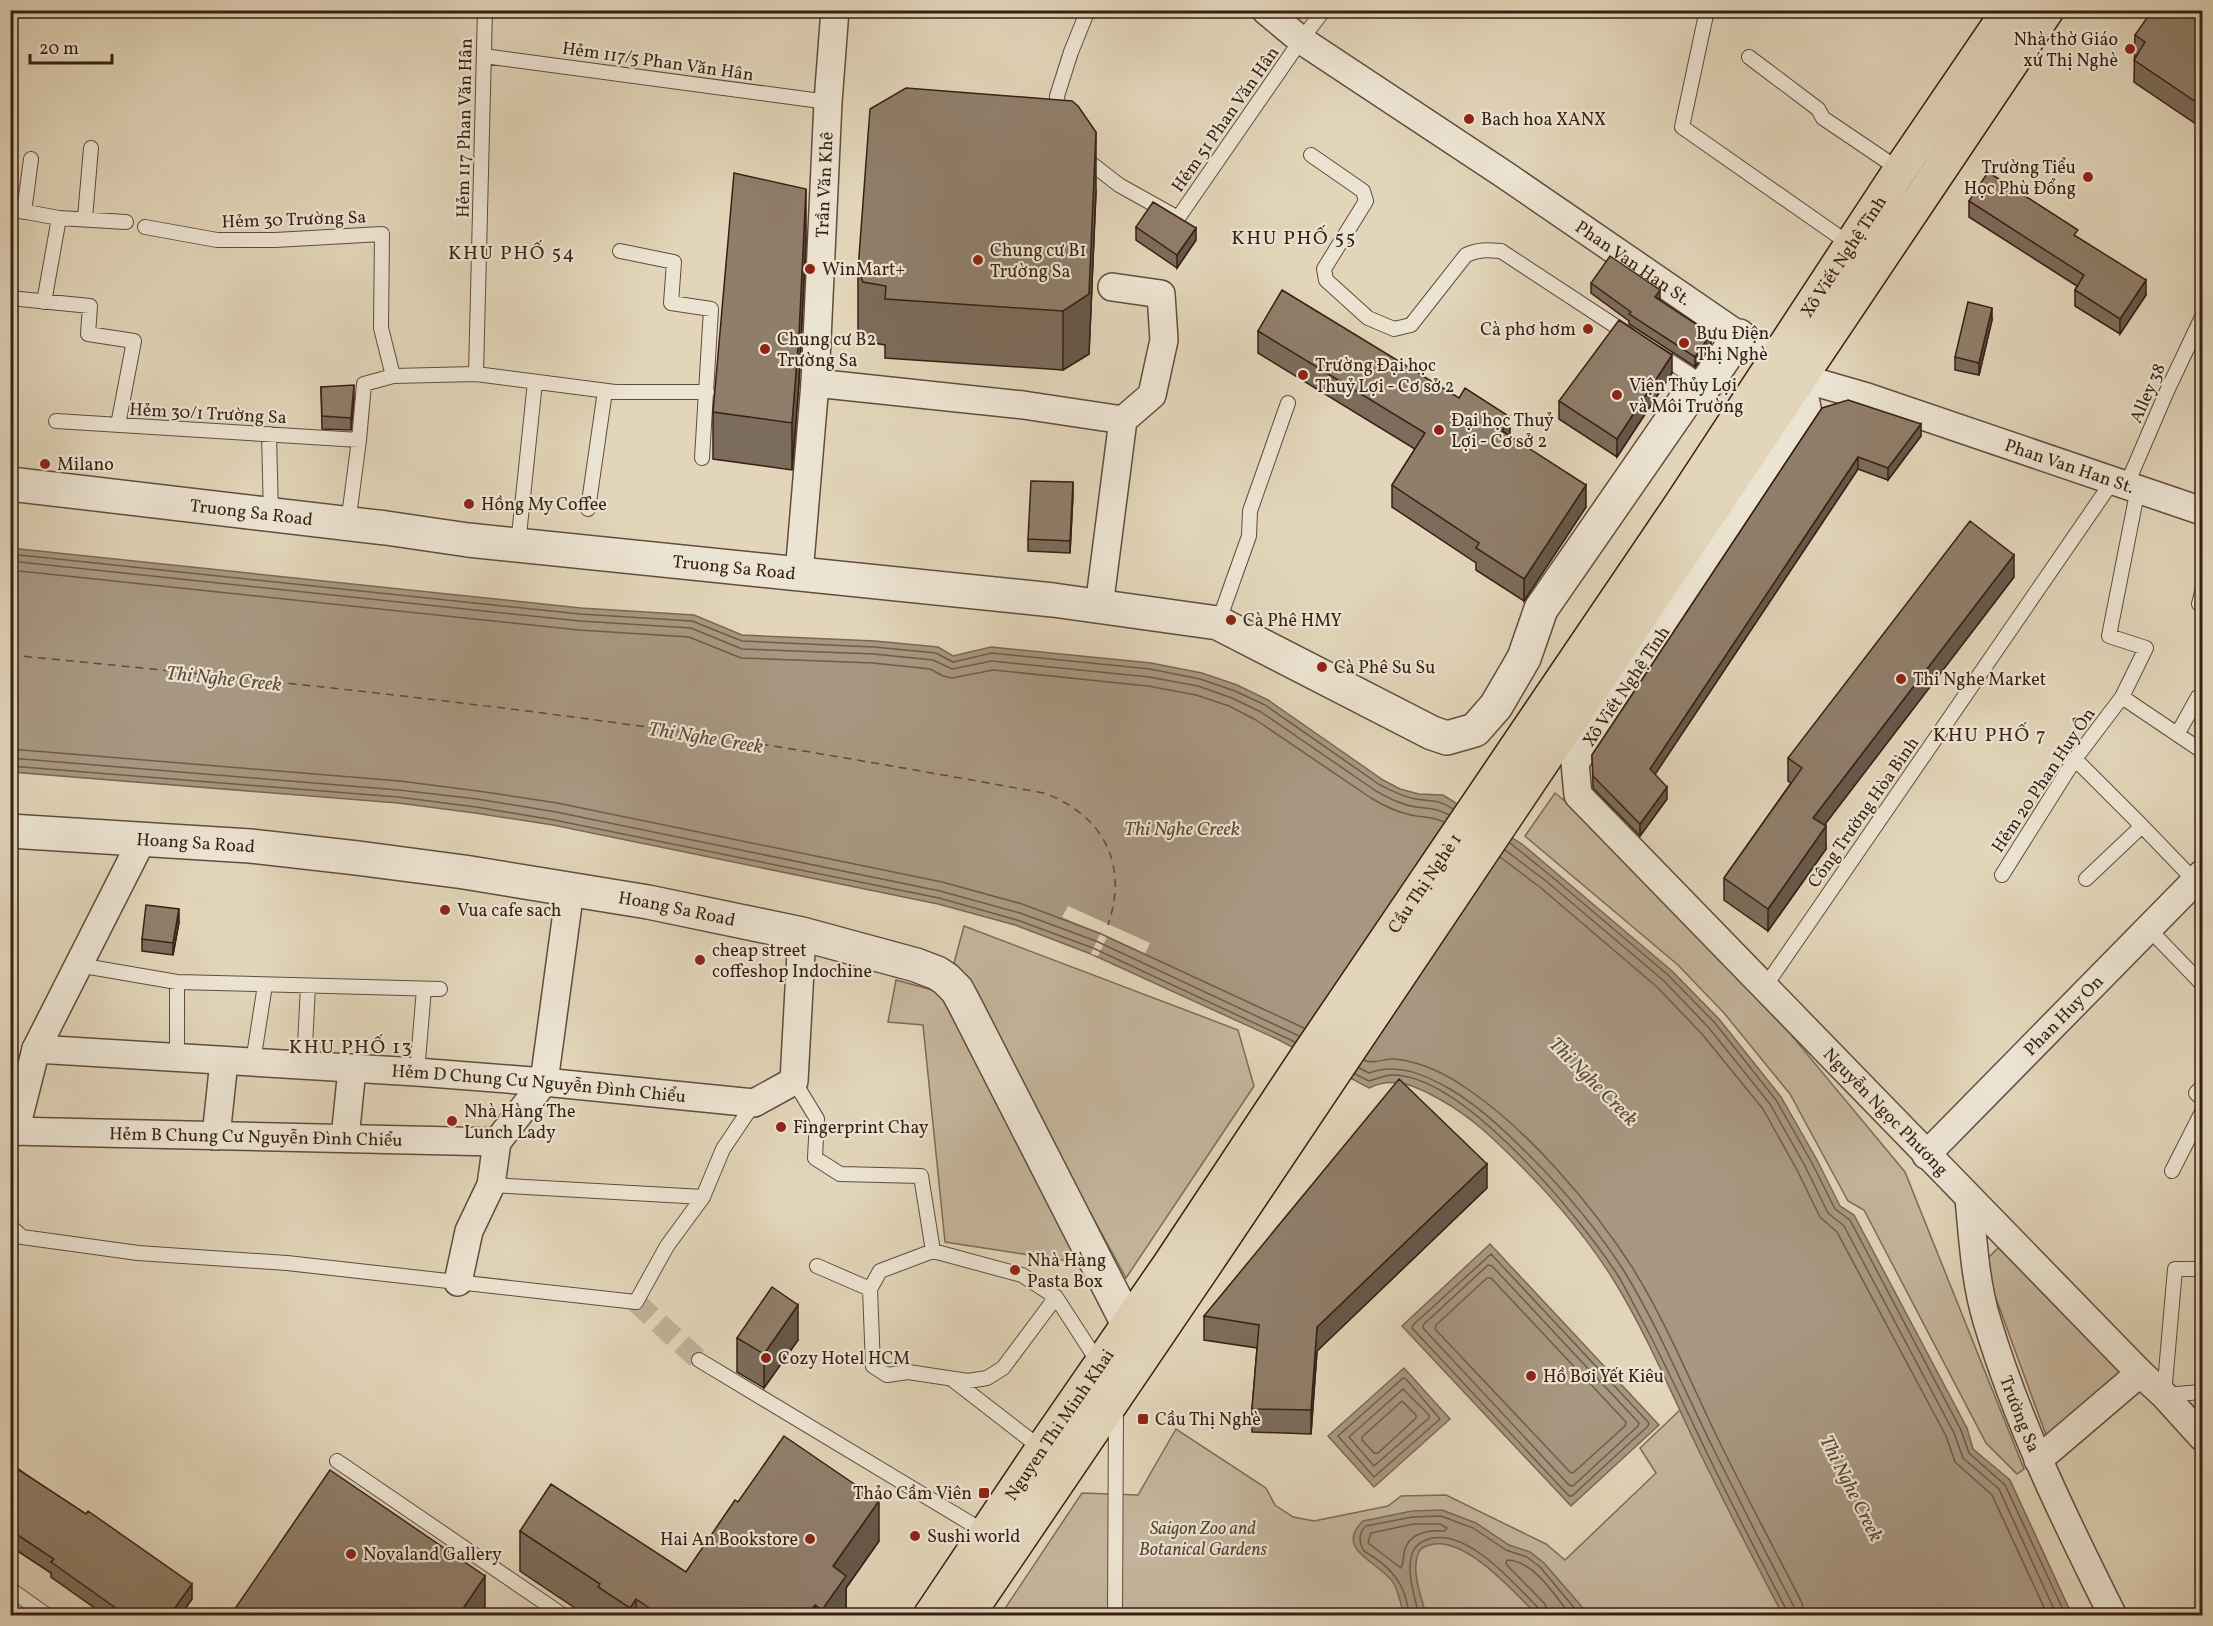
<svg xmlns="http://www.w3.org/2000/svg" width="2213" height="1626" viewBox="0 0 2213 1626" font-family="Vollkorn,serif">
  <rect width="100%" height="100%" fill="#e2d5b9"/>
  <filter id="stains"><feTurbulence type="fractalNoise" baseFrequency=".00333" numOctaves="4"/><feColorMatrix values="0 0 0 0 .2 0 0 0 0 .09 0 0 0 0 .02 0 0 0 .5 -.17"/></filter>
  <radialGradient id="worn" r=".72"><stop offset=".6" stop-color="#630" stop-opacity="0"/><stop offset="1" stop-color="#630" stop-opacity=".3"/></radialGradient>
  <path fill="#c5b69d" stroke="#7e6a58" stroke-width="1.5" d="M1555 793 1598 828 1758 995 1905 1172 2024 1469 2017 1474 1986 1443 1864 1210 1848 1201 1790 1094 1724 1013 1678 965 1525 836Z
    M964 926 1238 1030 1254 1086 1126 1278 954 963Z
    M896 980 947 994 1088 1264 945 1242 923 1025 888 1022Z
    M2001 1245 2122 1371 2046 1435 1983 1263Z
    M1680 1410 1783 1615 1000 1616 1082 1493 1138 1495 1176 1429 1266 1488 1275 1505 1293 1517 1314 1521 1388 1506 1401 1496 1446 1495 1546 1544 1565 1560 1656 1473 1640 1448Z"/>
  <path fill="#a89781" stroke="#7b6755" stroke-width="1.5" d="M10 548 581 608 694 615 742 635 875 641 938 647 953 656 991 647 1151 663 1202 673 1237 685 1268 700 1383 780 1400 789 1419 794 1443 795 1522 844 1672 971 1719 1019 1781 1097 1817 1160 1840 1206 1854 1215 1967 1428 1973 1449 2010 1480 2072 1615H1783C1755 1562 1727 1508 1700 1453 1672 1395 1647 1334 1613 1279 1587 1238 1555 1200 1521 1166 1496 1141 1472 1117 1441 1100 1418 1087 1395 1075 1369 1088L1279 1040 1091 954 1015 925 938 904 553 825 475 813 398 803 11 772Z
    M1490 1244 1659 1425 1571 1506 1402 1326Z
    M1404 1368 1450 1419 1374 1487 1328 1436Z
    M1442 1510 1476 1523 1509 1545 1530 1552 1544 1563 1589 1615H1537C1516 1594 1464 1534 1430 1545 1425 1546 1421 1548 1419 1552 1410 1570 1422 1598 1426 1615H1404C1401 1606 1399 1593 1394 1584 1383 1563 1332 1551 1363 1521L1412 1511Z"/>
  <path fill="#e2d5b9" d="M1068 906 1150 943 1145 954 1107 937 1098 956 1091 954 1100 934 1062 917Z"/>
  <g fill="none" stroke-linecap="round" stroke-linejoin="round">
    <path stroke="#705b4a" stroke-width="1.5" d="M10 554 580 614 692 621 742 641 874 647 936 653 953 662 992 653 1150 669 1200 679 1235 691 1265 705 1380 785C1392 791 1403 797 1416 799 1433 802 1437 799 1453 809
      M10 561 580 621 691 628 742 649 874 654 933 660 952 669 992 661 1149 677 1198 686 1232 698 1261 712 1376 791C1389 798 1401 805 1416 807 1429 809 1437 808 1449 815
      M10 570 579 630 689 637 741 658 873 663 930 669 943 676 952 678 993 670 1148 686 1196 695 1229 706 1256 720 1371 798C1384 806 1396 812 1411 815 1423 818 1433 816 1444 822
      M10 749 400 781 478 791 557 803 942 882 1022 904 1099 933 1304 1028
      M10 758 399 790 477 799 556 812 940 891 1020 913 1096 941 1299 1036
      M10 766 398 797 476 807 554 820 939 898 1017 920 1093 948 1295 1042
      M1510 843 1551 876 1668 975 1715 1023 1776 1100 1812 1163 1835 1209 1850 1220 1961 1430 1969 1453 2005 1485 2066 1616
      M1505 850 1546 881 1663 980 1709 1028 1770 1104 1805 1166 1828 1213 1844 1226 1954 1433 1963 1458 1999 1489 2057 1616
      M1500 857 1541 888 1657 987 1702 1034 1763 1109 1797 1170 1820 1217 1837 1232 1946 1436 1955 1462 1992 1495 2048 1616
      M1364 1060C1373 1065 1385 1058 1395 1059 1422 1062 1448 1075 1469 1090 1530 1132 1592 1205 1632 1267 1667 1323 1692 1386 1721 1445 1747 1498 1775 1550 1802 1603L1804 1616
      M1359 1068 1369 1073C1398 1062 1425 1075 1450 1089 1480 1107 1505 1131 1530 1156 1565 1191 1597 1229 1624 1271 1659 1328 1684 1390 1714 1450 1740 1502 1767 1555 1794 1607L1795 1616
      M1355 1074 1369 1081C1376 1079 1383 1076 1391 1075 1463 1073 1580 1218 1617 1274 1626 1288 1633 1304 1641 1318 1664 1361 1684 1405 1705 1449 1731 1503 1759 1557 1787 1611V1616
      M1491 1254 1649 1423 1648 1426 1572 1496H1569L1412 1328 1413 1325Z
      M1488 1265 1492 1266 1639 1423 1638 1426 1573 1486 1569 1485 1423 1328V1325Z
      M1487 1278H1491L1626 1422 1625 1426 1573 1473 1570 1472 1435 1329 1436 1325Z
      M1403 1378 1406 1379 1440 1419 1374 1477 1338 1436Z
      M1403 1389 1429 1415V1418L1374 1466 1349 1437Z
      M1402 1401 1416 1415V1418L1378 1453H1374L1362 1440V1437Z
      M1413 1524H1440L1447 1528 1444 1531C1430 1530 1411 1532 1405 1549 1403 1555 1404 1562 1401 1568L1368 1543 1371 1533Z
      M1409 1616C1406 1583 1391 1567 1364 1551 1359 1543 1358 1533 1366 1526L1412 1517 1441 1516 1473 1528 1506 1550 1527 1557 1540 1567 1581 1616
      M1419 1616C1416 1601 1410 1585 1410 1570 1410 1557 1412 1545 1426 1540 1465 1525 1515 1584 1539 1609L1541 1616
      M1548 1616 1545 1604 1506 1564 1507 1560C1535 1561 1555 1596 1571 1616"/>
    <path stroke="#5f493a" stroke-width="1.5" stroke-dasharray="8 6" stroke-linecap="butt" d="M10 655C216 675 421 696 625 724 765 743 905 768 1044 793 1103 815 1129 864 1108 925"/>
    <path stroke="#c0b198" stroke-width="21" stroke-dasharray="21 10" stroke-linecap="butt" d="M636 1302 699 1360"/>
    <g stroke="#624c3d" stroke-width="16">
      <path id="service" d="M1707 10 1682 127 1851 245
        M484 56 828 102
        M1749 57 1818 109 1823 118 1900 170
        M1059 116 1057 96 1071 52 1088 10
        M1311 155 1363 191 1366 201 1324 269 1326 280 1368 318 1394 329 1411 325 1466 255C1478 249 1488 250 1501 251L1629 335
        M1083 157 1119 185 1178 218 1301 40 1324 10
        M10 209 59 218 44 302
        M24 212 31 159
        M59 218 126 222
        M85 218 91 148
        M145 227 217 240H275L382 234 381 328 393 376 364 384 359 440 348 524
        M620 251 674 262 671 303 711 309 702 458
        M10 298 90 306 88 334 134 341 118 425
        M1658 354 1705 384
        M476 374 485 10
        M393 376 476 374 615 392H707
        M56 421 359 440
        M269 434 271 515
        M2127 484 2167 391 2202 317
        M588 509 605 391
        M518 545 535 382
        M2199 604 2202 592
        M1218 623 1249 536 1250 511 1288 403
        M2122 697 2146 648 2109 636 2138 488
        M2178 733 2198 697 2202 698
        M2075 759 2142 826
        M2002 875 2075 759 2122 697 2202 751
        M2086 879 2142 826 2195 881
        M2148 928 2202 984
        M78 965 177 982 440 989
        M1764 988 2114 479
        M177 1058V982
        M253 1062 265 985
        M304 1066 308 986
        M417 1072 424 989
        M794 1081 817 1119 815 1158 840 1174 921 1176 933 1251
        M2202 1087 2196 1093 2202 1099
        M2172 1171 2202 1112
        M491 1185 703 1197
        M10 1226 22 1237 138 1253 287 1263 636 1302 667 1246 703 1197 723 1149 754 1103
        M817 1266 870 1289 880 1271 933 1251 1022 1275 1056 1297 1100 1365
        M2202 1269H2175L2164 1395 2202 1392
        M870 1289 873 1366 887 1375 908 1372 968 1381 987 1378 1003 1368 1056 1297
        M699 1360 970 1523 985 1534
        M953 1380 1042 1449
        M337 1461 564 1616
        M10 1589 48 1616
        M1115 1616 1116 1408"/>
    </g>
    <g stroke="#624c3d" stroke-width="30">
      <g id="minor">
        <path id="s1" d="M1265 10 1301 40 1505 175 1801 378 1867 397 2202 511"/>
        <path d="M1112 287 1161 294 1164 340 1152 395 1123 420"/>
        <path id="s2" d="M1801 378 1808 413 1575 763 1578 795 2140 1373 2164 1395 2202 1437"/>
        <path d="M815 383 1023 405 1123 420 1099 607"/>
        <path id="s3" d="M799 574 815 383 828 102 835 10"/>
        <path id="s4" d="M36 1049 417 1072 544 1082 754 1103 794 1081 802 934"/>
        <path id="s5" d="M10 1131 497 1142"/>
        <path d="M15 1132 36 1049 143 838"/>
        <path d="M216 1136 224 1061"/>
        <path d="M345 1138 352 1069"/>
        <path id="s6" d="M1926 1155 2202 874"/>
        <path id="s7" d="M1969 1199C1973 1239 1975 1282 1987 1321 2018 1424 2065 1520 2113 1616"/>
        <path d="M458 1282 469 1231 491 1185 497 1142 544 1082 570 890"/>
        <path d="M2038 1460 2140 1373"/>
      </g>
    </g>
    <g stroke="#624c3d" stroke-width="36">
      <g id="tertiary">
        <path id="s8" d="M10 484 386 528 468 540 1053 600 1218 623 1432 733 1447 738 1475 730 1496 706 1524 658 1541 609 1685 401 1706 384 1739 336"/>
        <path id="s9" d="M10 831 250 846 357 858 464 872 648 902 802 934 916 965 937 973 946 979 957 990 964 1003 1128 1324"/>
      </g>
    </g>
    <g stroke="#381f14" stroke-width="36">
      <g id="primary">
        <path id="s10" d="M930 1616 1042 1449 1169 1265 1310 1052 1681 504 1900 170 2009 10"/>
        <path d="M967 1616 1203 1268 2047 10"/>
      </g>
    </g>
    <use href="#service" stroke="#ece4d2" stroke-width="14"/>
    <use href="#minor" stroke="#ece4d2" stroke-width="27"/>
    <use href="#tertiary" stroke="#ece4d2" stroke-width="33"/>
    <use href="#primary" stroke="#e2d5b9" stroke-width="33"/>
  </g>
  <path fill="#7c6c5b" stroke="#381f14" stroke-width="1.5" d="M2202 10V128L2134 82 2135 35 2159 18Z
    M1096 191 1089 354 1063 370 885 358V345L863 341 858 329V270Z
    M1969 201 2078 238 2146 295 2120 334 2075 306V290L2077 286 1969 217Z
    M1136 227 1196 240 1177 268 1136 240Z
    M806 237 799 382 792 470 713 459V412Z
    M1591 283 1660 301 1711 344 1695 367 1629 324V321L1591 293Z
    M1992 320 1979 375 1955 370V357Z
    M1258 331 1510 436 1586 507 1524 601 1476 570V563L1392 507V485L1415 449 1258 353Z
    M1672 373 1617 457 1559 419V401Z
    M2200 384 2202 385V397L2200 396Z
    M321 387 354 397 351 430 322 429Z
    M1822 408 1921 436 1888 480 1858 469 1655 774 1667 799 1640 836 1593 788 1592 755Z
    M1073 494 1070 553 1028 551V539Z
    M2014 577 1824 825 1826 849 1768 931 1724 900V878L1791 783 1788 781V758Z
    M179 922 173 955 142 951V939Z
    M1487 1188 1317 1351 1311 1434 1252 1432V1409L1257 1348 1204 1340V1316Z
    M737 1338 798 1340 764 1388 737 1372Z
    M10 1456 13 1465 192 1599 180 1616H106L51 1577V1573L10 1546Z
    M738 1502 879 1541 846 1588V1616H587L520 1571V1531L686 1572Z"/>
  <path fill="#65584a" stroke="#381f14" stroke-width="1.5" d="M1096 132V191L1089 354 1063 370V311Z
    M806 189V237L799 382 792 470V423Z
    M1196 228V240L1177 268V255Z
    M2146 280V295L2120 334V319Z
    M1660 290V300L1655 297Z
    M1992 308V320L1979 375V363Z
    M1711 334V344L1695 367V357Z
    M1672 355V373L1617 457V439Z
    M354 385V397L351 430V418Z
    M1510 417V440L1502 431Z
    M1921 424V436L1888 480V468Z
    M1858 457V469L1650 782V769Z
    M1073 482V494L1070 553V541Z
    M1586 485V507L1524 601V579Z
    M2014 555V577L1813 840V818Z
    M1667 787V799L1640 836V824Z
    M1826 826V849L1768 931V909Z
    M179 909V922L173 955V943Z
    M1487 1164V1188L1317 1351 1311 1434V1410L1317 1327Z
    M798 1305V1340L764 1388V1354Z
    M879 1501V1541L846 1588V1616H822V1610L833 1566Z
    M485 1576V1607L479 1616H458Z
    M192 1584V1599L180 1616H169Z
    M636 1599V1616H630V1608Z
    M815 1605V1616H808Z"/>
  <path fill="#907e6a" stroke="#381f14" stroke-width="1.5" d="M2164 10H2202V106L2134 60 2145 42 2135 35 2151 12 2159 18Z
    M906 88 1072 101 1078 106 1096 132 1089 294 1063 311 885 299 886 286 863 282 858 270 870 109Z
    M1988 172 2078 230 2074 235 2146 280 2120 319 2075 290 2084 275 1969 201Z
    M734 173 806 189 799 335 792 423 713 412Z
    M1153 202 1196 228 1177 255 1136 227Z
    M1610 256 1660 290 1655 297 1711 334 1695 357 1629 314 1631 312 1591 283Z
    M1282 290 1459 398 1465 388 1510 417 1502 431 1586 485 1524 579 1476 548 1479 543 1392 485 1425 433 1258 331Z
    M1968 302 1992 308 1979 363 1955 357Z
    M1619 320 1672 355 1617 439 1559 401Z
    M2202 375V385L2200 384Z
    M354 385 351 418 322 416 321 387Z
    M1848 400 1921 424 1888 468 1858 457 1650 769 1667 787 1640 824 1593 776 1592 755 1822 408Z
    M1031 481 1073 482 1070 541 1028 539Z
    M1970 521 2014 555 1813 818 1826 826 1768 909 1724 878 1802 768 1788 758Z
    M146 905 179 909 173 943 142 939Z
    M1399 1079 1487 1164 1317 1327 1311 1410 1252 1409 1259 1325 1204 1316Z
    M772 1287 798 1305 764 1354 737 1338Z
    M784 1436 879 1501 833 1566 846 1576 822 1610 815 1605 808 1616H661L636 1599 630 1608 598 1587 600 1584 520 1531 551 1484 686 1572 735 1500 738 1502Z
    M10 1464 86 1514 88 1511 192 1584 169 1616H127L51 1562 54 1559 10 1530Z
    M330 1470 485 1576 458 1616H230Z"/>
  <g fill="#8f2418" stroke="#ece4d2" stroke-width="2">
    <circle cx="2130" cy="49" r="6"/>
    <circle cx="1469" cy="119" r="6"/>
    <circle cx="2088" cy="177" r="6"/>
    <circle cx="978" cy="260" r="6"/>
    <circle cx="810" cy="269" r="6"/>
    <circle cx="1588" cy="329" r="6"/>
    <circle cx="1684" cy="343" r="6"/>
    <circle cx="765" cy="349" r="6"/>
    <circle cx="1303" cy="375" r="6"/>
    <circle cx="1617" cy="395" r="6"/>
    <circle cx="1439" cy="430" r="6"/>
    <circle cx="45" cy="464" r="6"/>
    <circle cx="469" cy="504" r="6"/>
    <circle cx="1231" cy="620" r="6"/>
    <circle cx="1322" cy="667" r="6"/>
    <circle cx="1901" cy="679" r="6"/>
    <circle cx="445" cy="910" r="6"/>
    <circle cx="700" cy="960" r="6"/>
    <circle cx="452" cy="1121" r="6"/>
    <circle cx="781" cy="1127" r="6"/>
    <circle cx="1015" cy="1270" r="6"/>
    <circle cx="766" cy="1358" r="6"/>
    <circle cx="1531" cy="1376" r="6"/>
    <rect x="1137" y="1413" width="12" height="12" rx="3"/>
    <rect x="978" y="1487" width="12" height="12" rx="3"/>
    <circle cx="915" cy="1536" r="6"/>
    <circle cx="810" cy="1539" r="6"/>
    <circle cx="351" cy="1554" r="6"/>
  </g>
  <g text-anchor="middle" stroke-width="4.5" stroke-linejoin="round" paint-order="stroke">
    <g font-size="18" fill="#381f14" stroke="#ece4d2" text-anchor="start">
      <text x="2118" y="45" text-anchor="end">Nhà thờ Giáo<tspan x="2118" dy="21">xứ Thị Nghè</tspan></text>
      <text x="1481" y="125">Bach hoa XANX</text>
      <text x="2076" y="173" text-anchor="end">Trường Tiểu<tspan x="2076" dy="21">Học Phù Đổng</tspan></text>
      <text x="990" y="256">Chung cư B1<tspan x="990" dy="21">Trường Sa</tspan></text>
      <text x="822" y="275">WinMart+</text>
      <text x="1576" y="335" text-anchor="end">Cà phơ hơm</text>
      <text x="1696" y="339">Bưu Điện<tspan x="1696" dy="21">Thị Nghè</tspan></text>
      <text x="777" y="345">Chung cư B2<tspan x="777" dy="21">Trường Sa</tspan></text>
      <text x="1315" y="371">Trường Đại học<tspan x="1315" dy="21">Thuỷ Lợi - Cơ sở 2</tspan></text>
      <text x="1629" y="391">Viện Thủy Lợi<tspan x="1629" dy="21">và Môi Trường</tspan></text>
      <text x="1451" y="426">Đại học Thuỷ<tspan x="1451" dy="21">Lợi - Cơ sở 2</tspan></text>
      <text x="57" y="470">Milano</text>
      <text x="481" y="510">Hồng My Coffee</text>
      <text x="1243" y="626">Cà Phê HMY</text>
      <text x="1334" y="673">Cà Phê Su Su</text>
      <text x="1913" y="685">Thi Nghe Market</text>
      <text x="457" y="916">Vua cafe sach</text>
      <text x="712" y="956">cheap street<tspan x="712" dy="21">coffeshop Indochine</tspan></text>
      <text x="464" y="1117">Nhà Hàng The<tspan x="464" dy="21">Lunch Lady</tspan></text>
      <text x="793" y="1133">Fingerprint Chay</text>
      <text x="1027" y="1266">Nhà Hàng<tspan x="1027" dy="21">Pasta Box</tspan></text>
      <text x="778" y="1364">Cozy Hotel HCM</text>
      <text x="1543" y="1382">Hồ Bơi Yết Kiêu</text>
      <text x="1155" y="1425">Cầu Thị Nghè</text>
      <text x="972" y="1499" text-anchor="end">Thảo Cầm Viên</text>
      <text x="927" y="1542">Sushi world</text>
      <text x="798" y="1545" text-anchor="end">Hai An Bookstore</text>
      <text x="363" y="1560">Novaland Gallery</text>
    </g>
    <g font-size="18" fill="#381f14" stroke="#ece4d2">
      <text transform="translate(658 61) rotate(8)" y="6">Hẻm 117/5 Phan Văn Hân</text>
      <text transform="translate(1225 119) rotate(-55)" y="6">Hẻm 51 Phan Văn Hân</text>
      <text transform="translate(464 128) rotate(-89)" y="6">Hẻm 117 Phan Văn Hân</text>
      <text dy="6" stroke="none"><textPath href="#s3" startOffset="390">Trần Văn Khê</textPath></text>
      <text transform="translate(294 219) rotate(-2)" y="6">Hẻm 30 Trường Sa</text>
      <text dy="6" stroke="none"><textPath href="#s10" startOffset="1638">Xô Viết Nghệ Tĩnh</textPath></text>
      <text dy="6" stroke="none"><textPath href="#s1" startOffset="447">Phan Van Han St.</textPath></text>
      <text transform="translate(2147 393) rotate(-66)" y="6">Alley 38</text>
      <text transform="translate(208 413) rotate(3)" y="6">Hẻm 30/1 Trường Sa</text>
      <text dy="6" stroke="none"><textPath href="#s1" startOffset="933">Phan Van Han St.</textPath></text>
      <text dy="6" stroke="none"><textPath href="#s8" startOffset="243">Truong Sa Road</textPath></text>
      <text dy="6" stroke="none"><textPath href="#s8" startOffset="729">Truong Sa Road</textPath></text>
      <text transform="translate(1626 686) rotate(-56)" y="6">Xô Viết Nghệ Tĩnh</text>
      <text transform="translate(2043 780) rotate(-56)" y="6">Hẻm 20 Phan Huy Ôn</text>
      <text transform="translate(1863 812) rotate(-55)" y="6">Công Trường Hòa Bình</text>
      <text dy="6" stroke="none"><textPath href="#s9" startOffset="186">Hoang Sa Road</textPath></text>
      <text dy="6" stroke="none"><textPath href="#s10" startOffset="884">Cầu Thị Nghè 1</textPath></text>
      <text dy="6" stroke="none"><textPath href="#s9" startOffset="672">Hoang Sa Road</textPath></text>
      <text dy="6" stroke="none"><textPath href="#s6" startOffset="196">Phan Huy On</textPath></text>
      <text dy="6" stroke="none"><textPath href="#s4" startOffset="504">Hẻm D Chung Cư Nguyễn Ðình Chiểu</textPath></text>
      <text dy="6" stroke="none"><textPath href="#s2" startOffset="930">Nguyễn Ngọc Phương</textPath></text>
      <text dy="6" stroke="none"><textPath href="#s5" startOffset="246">Hẻm B Chung Cư Nguyễn Ðình Chiểu</textPath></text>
      <text dy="6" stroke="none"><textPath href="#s7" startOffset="222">Trường Sa</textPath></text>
      <text dy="6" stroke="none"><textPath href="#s10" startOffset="231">Nguyen Thi Minh Khai</textPath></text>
    </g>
    <g font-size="18" font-style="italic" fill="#5b4536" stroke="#ece4d2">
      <text x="1203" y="1534">Saigon Zoo and<tspan x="1203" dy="21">Botanical Gardens</tspan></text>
    </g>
    <g font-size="20" letter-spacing="1.5" fill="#381f14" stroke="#ece4d2">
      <text x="1294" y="244">KHU PHỐ 55</text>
      <text x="512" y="259">KHU PHỐ 54</text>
      <text x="1990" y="741">KHU PHỐ 7</text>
      <text x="351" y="1053">KHU PHỐ 13</text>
    </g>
    <g font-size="20" font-style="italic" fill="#5f493a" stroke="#ece4d2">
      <text transform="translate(224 678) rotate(6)" y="7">Thi Nghe Creek</text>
      <text transform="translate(706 737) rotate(9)" y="7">Thi Nghe Creek</text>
      <text x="1182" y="835">Thi Nghe Creek</text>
      <text transform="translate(1594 1081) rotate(45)" y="7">Thi Nghe Creek</text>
      <text transform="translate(1852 1488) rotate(63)" y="7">Thi Nghe Creek</text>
    </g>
  </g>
  <rect width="2213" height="1626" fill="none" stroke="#e2d5b9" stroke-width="36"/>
  <rect x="12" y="12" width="2189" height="1602" fill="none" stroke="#381f14" stroke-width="3"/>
  <rect x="18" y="18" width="2177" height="1590" fill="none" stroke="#381f14" stroke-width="1.5"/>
  <path d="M30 54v9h82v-9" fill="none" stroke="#381f14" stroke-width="3"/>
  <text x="39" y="54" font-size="18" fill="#381f14" stroke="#ece4d2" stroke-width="4.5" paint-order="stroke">20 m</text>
  <rect width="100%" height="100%" filter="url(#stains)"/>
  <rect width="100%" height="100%" fill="url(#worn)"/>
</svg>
